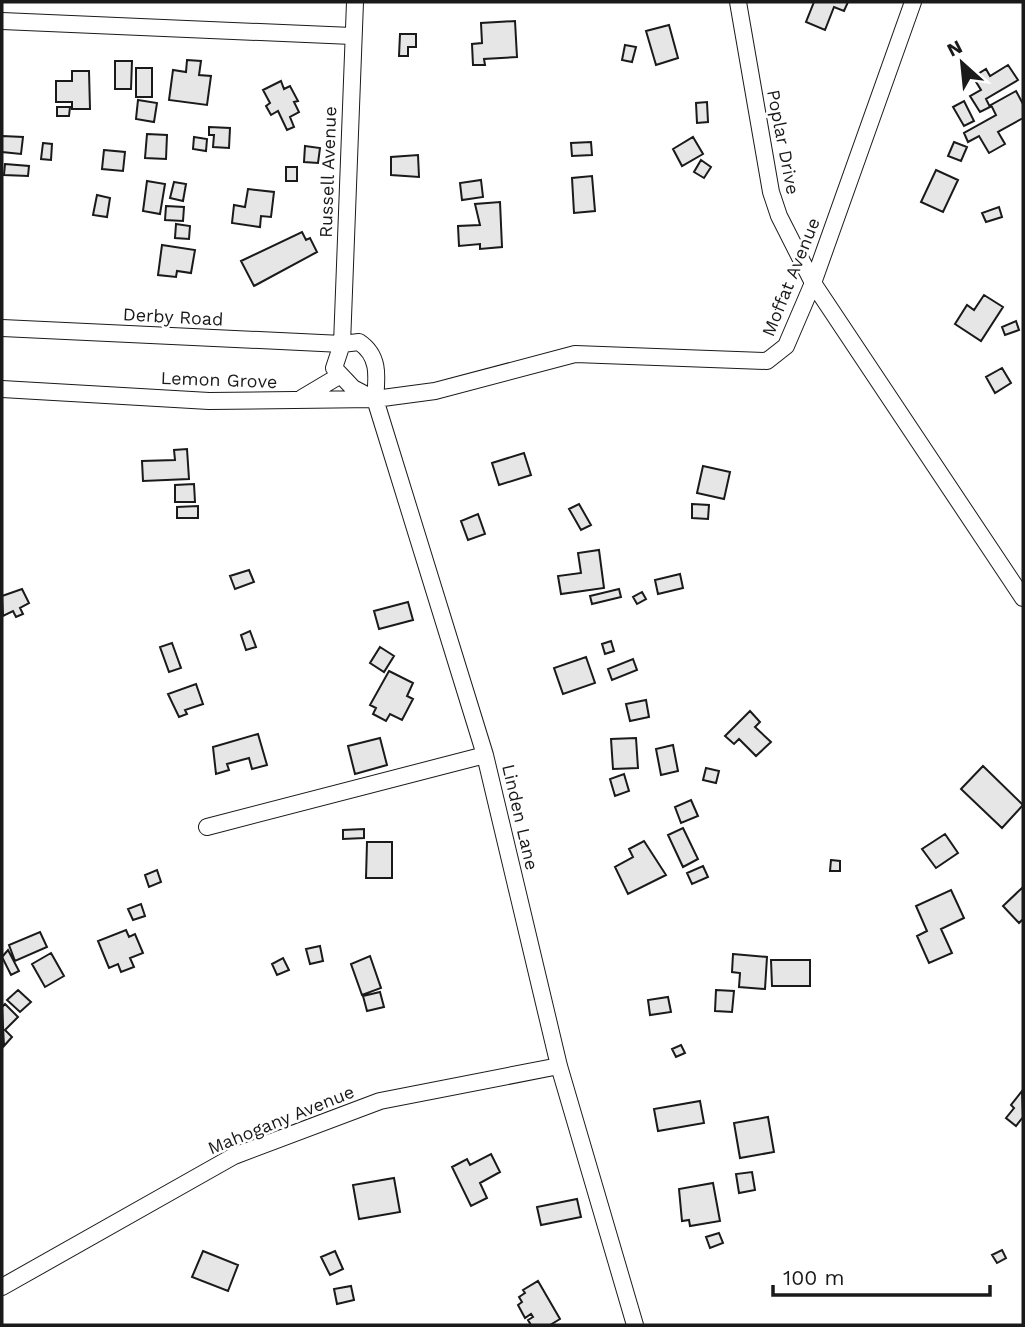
<svg xmlns="http://www.w3.org/2000/svg" width="1025" height="1327" viewBox="0 0 1025 1327" font-family="'Work Sans',sans-serif">
  <rect width="100%" height="100%" fill="#fff"/>
  <path fill="#e6e6e6" stroke="#1a1a1a" stroke-width="2" d="M814 2H848L844 11 834 7 825 30 806 22Z
    M515 21 517 57 484 59 485 65H473L472 44 482 43 481 23Z
    M669 25 678 58 656 65 646 31Z
    M400 34H416V47H408V56H399Z
    M625 45 636 47 632 62 622 60Z
    M187 60 201 61 199 75 211 76 207 105 169 100 173 70 186 72Z
    M115 61H132L131 89H115Z
    M1008 65 1018 80 986 99 990 107 980 112 970 96 981 90 973 77 986 69 990 76Z
    M136 68H152V97H136Z
    M72 71H89L90 109H72V102H56V81H72Z
    M281 81 284 89 290 86 298 101 294 102 299 112 290 117 294 127 287 130 278 111 271 115 266 106 270 103 263 90Z
    M1016 91 1023 104V118L998 132 1005 144 989 153 979 136 968 142 964 133 996 115 991 105Z
    M138 100 157 103 154 122 136 119Z
    M964 101 974 121 964 126 953 107Z
    M707 102 708 122 697 123 696 103Z
    M57 107H70L69 116H57Z
    M209 127 230 128 229 148 213 147 214 135H209Z
    M147 134 167 135 166 159 145 158Z
    M2 136 23 137 21 154 2 152Z
    M194 137 207 139 206 151 193 149Z
    M693 137 703 154 682 166 673 149Z
    M591 142 592 155 572 156 571 143Z
    M954 142 967 147 961 161 948 156Z
    M43 143 52 144 51 160 41 159Z
    M305 146 320 148 318 163 304 162Z
    M104 150 125 152 123 171 102 169Z
    M418 155 419 177 391 175V157Z
    M701 160 711 167 704 178 694 172Z
    M5 164 29 166 28 176 4 175Z
    M286 167H297V181H286Z
    M936 170 958 180 943 212 921 202Z
    M592 176 595 211 574 213 572 178Z
    M481 180 483 197 462 200 460 183Z
    M147 181 165 184 160 214 143 211Z
    M174 182 186 184 183 201 170 198Z
    M248 189 274 192 271 217 261 216 260 227 232 223 234 205 245 207Z
    M97 195 110 198 107 217 93 215Z
    M500 202 502 247 480 249V244L459 246 458 226 480 225 475 204Z
    M166 206 184 207 183 221 165 220Z
    M999 207 1002 217 986 222 982 213Z
    M176 224 190 226 189 239 175 238Z
    M302 232 306 240 310 238 317 252 254 286 241 261Z
    M162 245 195 250 191 273 177 271 176 277 158 275Z
    M984 295 1003 307 981 341 955 324 967 305 974 310Z
    M1016 321 1019 330 1005 335 1002 327Z
    M1002 368 1011 383 995 393 986 377Z
    M187 449 189 479 143 481 142 461 175 460 174 450Z
    M524 453 531 475 499 485 492 463Z
    M703 466 730 472 724 499 697 493Z
    M194 484 195 502H175V485Z
    M579 504 591 525 581 530 569 509Z
    M692 504 709 505 708 519 692 518Z
    M198 506V518H177V507Z
    M478 514 485 534 468 540 461 521Z
    M599 550 604 588 561 594 558 576 581 573 578 553Z
    M249 570 254 582 235 589 230 576Z
    M680 574 683 588 658 594 655 580Z
    M22 589 29 603 20 608 23 614 16 617 13 611 3 616 2 596Z
    M619 589 621 597 592 604 590 596Z
    M642 592 646 599 637 604 633 597Z
    M408 602 413 620 379 629 374 611Z
    M250 631 256 647 246 650 241 635Z
    M611 641 614 651 605 654 602 644Z
    M172 643 181 668 169 672 160 647Z
    M380 647 394 656 384 672 370 663Z
    M586 657 595 683 563 694 554 668Z
    M633 659 637 670 612 680 608 669Z
    M389 671 413 683 407 696 413 699 402 720 390 714 386 721 373 714 376 708 370 705Z
    M196 684 203 704 185 710 187 714 179 717 168 694Z
    M646 700 649 717 630 721 626 704Z
    M750 711 760 722 755 727 771 742 756 756 739 739 734 744 725 736Z
    M258 734 267 765 252 769 249 758 227 764 229 770 216 774 213 747Z
    M380 738 387 765 355 774 348 746Z
    M636 738 638 768 613 769 611 739Z
    M673 745 678 771 661 775 656 749Z
    M983 766 1023 805 1002 828 961 789Z
    M706 768 719 771 716 783 703 780Z
    M624 774 629 791 615 796 610 779Z
    M691 800 698 816 681 823 675 807Z
    M683 828 698 859 683 867 668 835Z
    M364 829V838L343 839V830Z
    M945 834 958 853 936 868 922 849Z
    M644 841 666 875 628 894 615 867 633 857 629 849Z
    M367 842H392V878H366Z
    M831 860 840 861V871H830Z
    M703 866 708 877 692 884 687 873Z
    M157 870 161 882 149 887 145 875Z
    M1023 887V919L1019 923 1003 906Z
    M951 890 964 918 941 929 952 953 929 963 917 936 927 931 916 906Z
    M141 904 145 916 133 920 128 909Z
    M126 930 129 937 135 934 143 953 130 958 134 967 121 972 118 964 109 968 98 941Z
    M40 932 47 947 15 961 9 945Z
    M320 946 323 961 310 964 306 949Z
    M8 950 19 971 11 975 2 957Z
    M51 953 64 976 45 987 32 964Z
    M733 954 767 957 765 989 739 987 740 973 732 972Z
    M370 956 381 988 362 995 351 964Z
    M283 958 289 970 277 975 272 964Z
    M771 960H810V986H772Z
    M18 990 31 1002 20 1012 7 1000Z
    M716 990 734 991 732 1012 715 1011Z
    M380 992 384 1007 367 1011 363 996Z
    M668 997 671 1012 650 1015 648 1000Z
    M5 1004 18 1017 5 1030 12 1037 4 1046 2 1007Z
    M681 1045 685 1053 676 1057 672 1049Z
    M1022 1091 1023 1117 1016 1126 1006 1118 1014 1108 1011 1105Z
    M700 1101 704 1123 658 1131 654 1109Z
    M768 1117 774 1152 740 1158 734 1123Z
    M491 1154 500 1172 480 1183 487 1198 471 1206 452 1167 467 1159 470 1165Z
    M752 1172 755 1190 739 1193 736 1174Z
    M394 1178 400 1212 359 1219 353 1185Z
    M713 1183 720 1221 690 1226 689 1220 682 1221 679 1189Z
    M577 1199 581 1217 541 1225 537 1207Z
    M719 1233 723 1243 710 1248 706 1237Z
    M1002 1250 1006 1258 997 1263 992 1255Z
    M203 1251 238 1265 228 1291 192 1277Z
    M335 1251 343 1269 330 1275 321 1257Z
    M538 1281 560 1319 550 1325H531L528 1320 533 1317 531 1314 525 1318 518 1305 522 1302 519 1297 525 1293 523 1290Z
    M351 1286 354 1300 337 1304 334 1289Z"/>
  <g fill="none" stroke-linecap="round" stroke-linejoin="round">
    <g stroke="#1a1a1a" stroke-width="18">
      <path id="minor" d="M355 2 342 344 334 368 353 388 372 398
        M738 2 771 192 779 216 813 283 1023 598
        M2 21 352 36
        M2 328 342 344 359 342C380 356 377 377 375 399L485 755 559 1066 635 1325
        M2 389 209 401 375 399 435 391 575 354 767 361 786 346 813 283 913 2
        M302 398 339 376
        M207 827 485 755
        M2 1287 234 1156 380 1101 559 1066"/>
    </g>
    <use href="#minor" stroke="#fff" stroke-width="16"/>
  </g>
  <g text-anchor="middle" stroke-width="5" stroke-linejoin="round" paint-order="stroke">
    <g font-size="18" fill="#1a1a1a" stroke="#fff">
      <text transform="translate(783 142) rotate(79)" y="6">Poplar Drive</text>
      <text transform="translate(328 172) rotate(-88)" y="6">Russell Avenue</text>
      <text transform="translate(791 277) rotate(-68)" y="6">Moffat Avenue</text>
      <text transform="translate(173 317) rotate(3)" y="6">Derby Road</text>
      <text transform="translate(219 380) rotate(2)" y="6">Lemon Grove</text>
      <text transform="translate(520 817) rotate(77)" y="6">Linden Lane</text>
      <text transform="translate(281 1120) rotate(-22)" y="6">Mahogany Avenue</text>
    </g>
  </g>
  <rect width="1025" height="1327" fill="none" stroke="#1a1a1a" stroke-width="7"/>
  <g transform="translate(962 63) rotate(333)" stroke="#ffffff" stroke-width="5" paint-order="stroke">
  <path d="M0-5L12 26L0 18L-12 26Z" fill="#1a1a1a"/>
  <text y="-10" font-size="19" font-weight="bold" text-anchor="middle" fill="#1a1a1a">N</text>
  </g>
  <path d="M773 1285v10h217v-10" fill="none" stroke="#1a1a1a" stroke-width="3.5"/>
  <text x="783" y="1285" font-size="21" fill="#1a1a1a" stroke="#ffffff" stroke-width="5" paint-order="stroke">100 m</text>
</svg>
